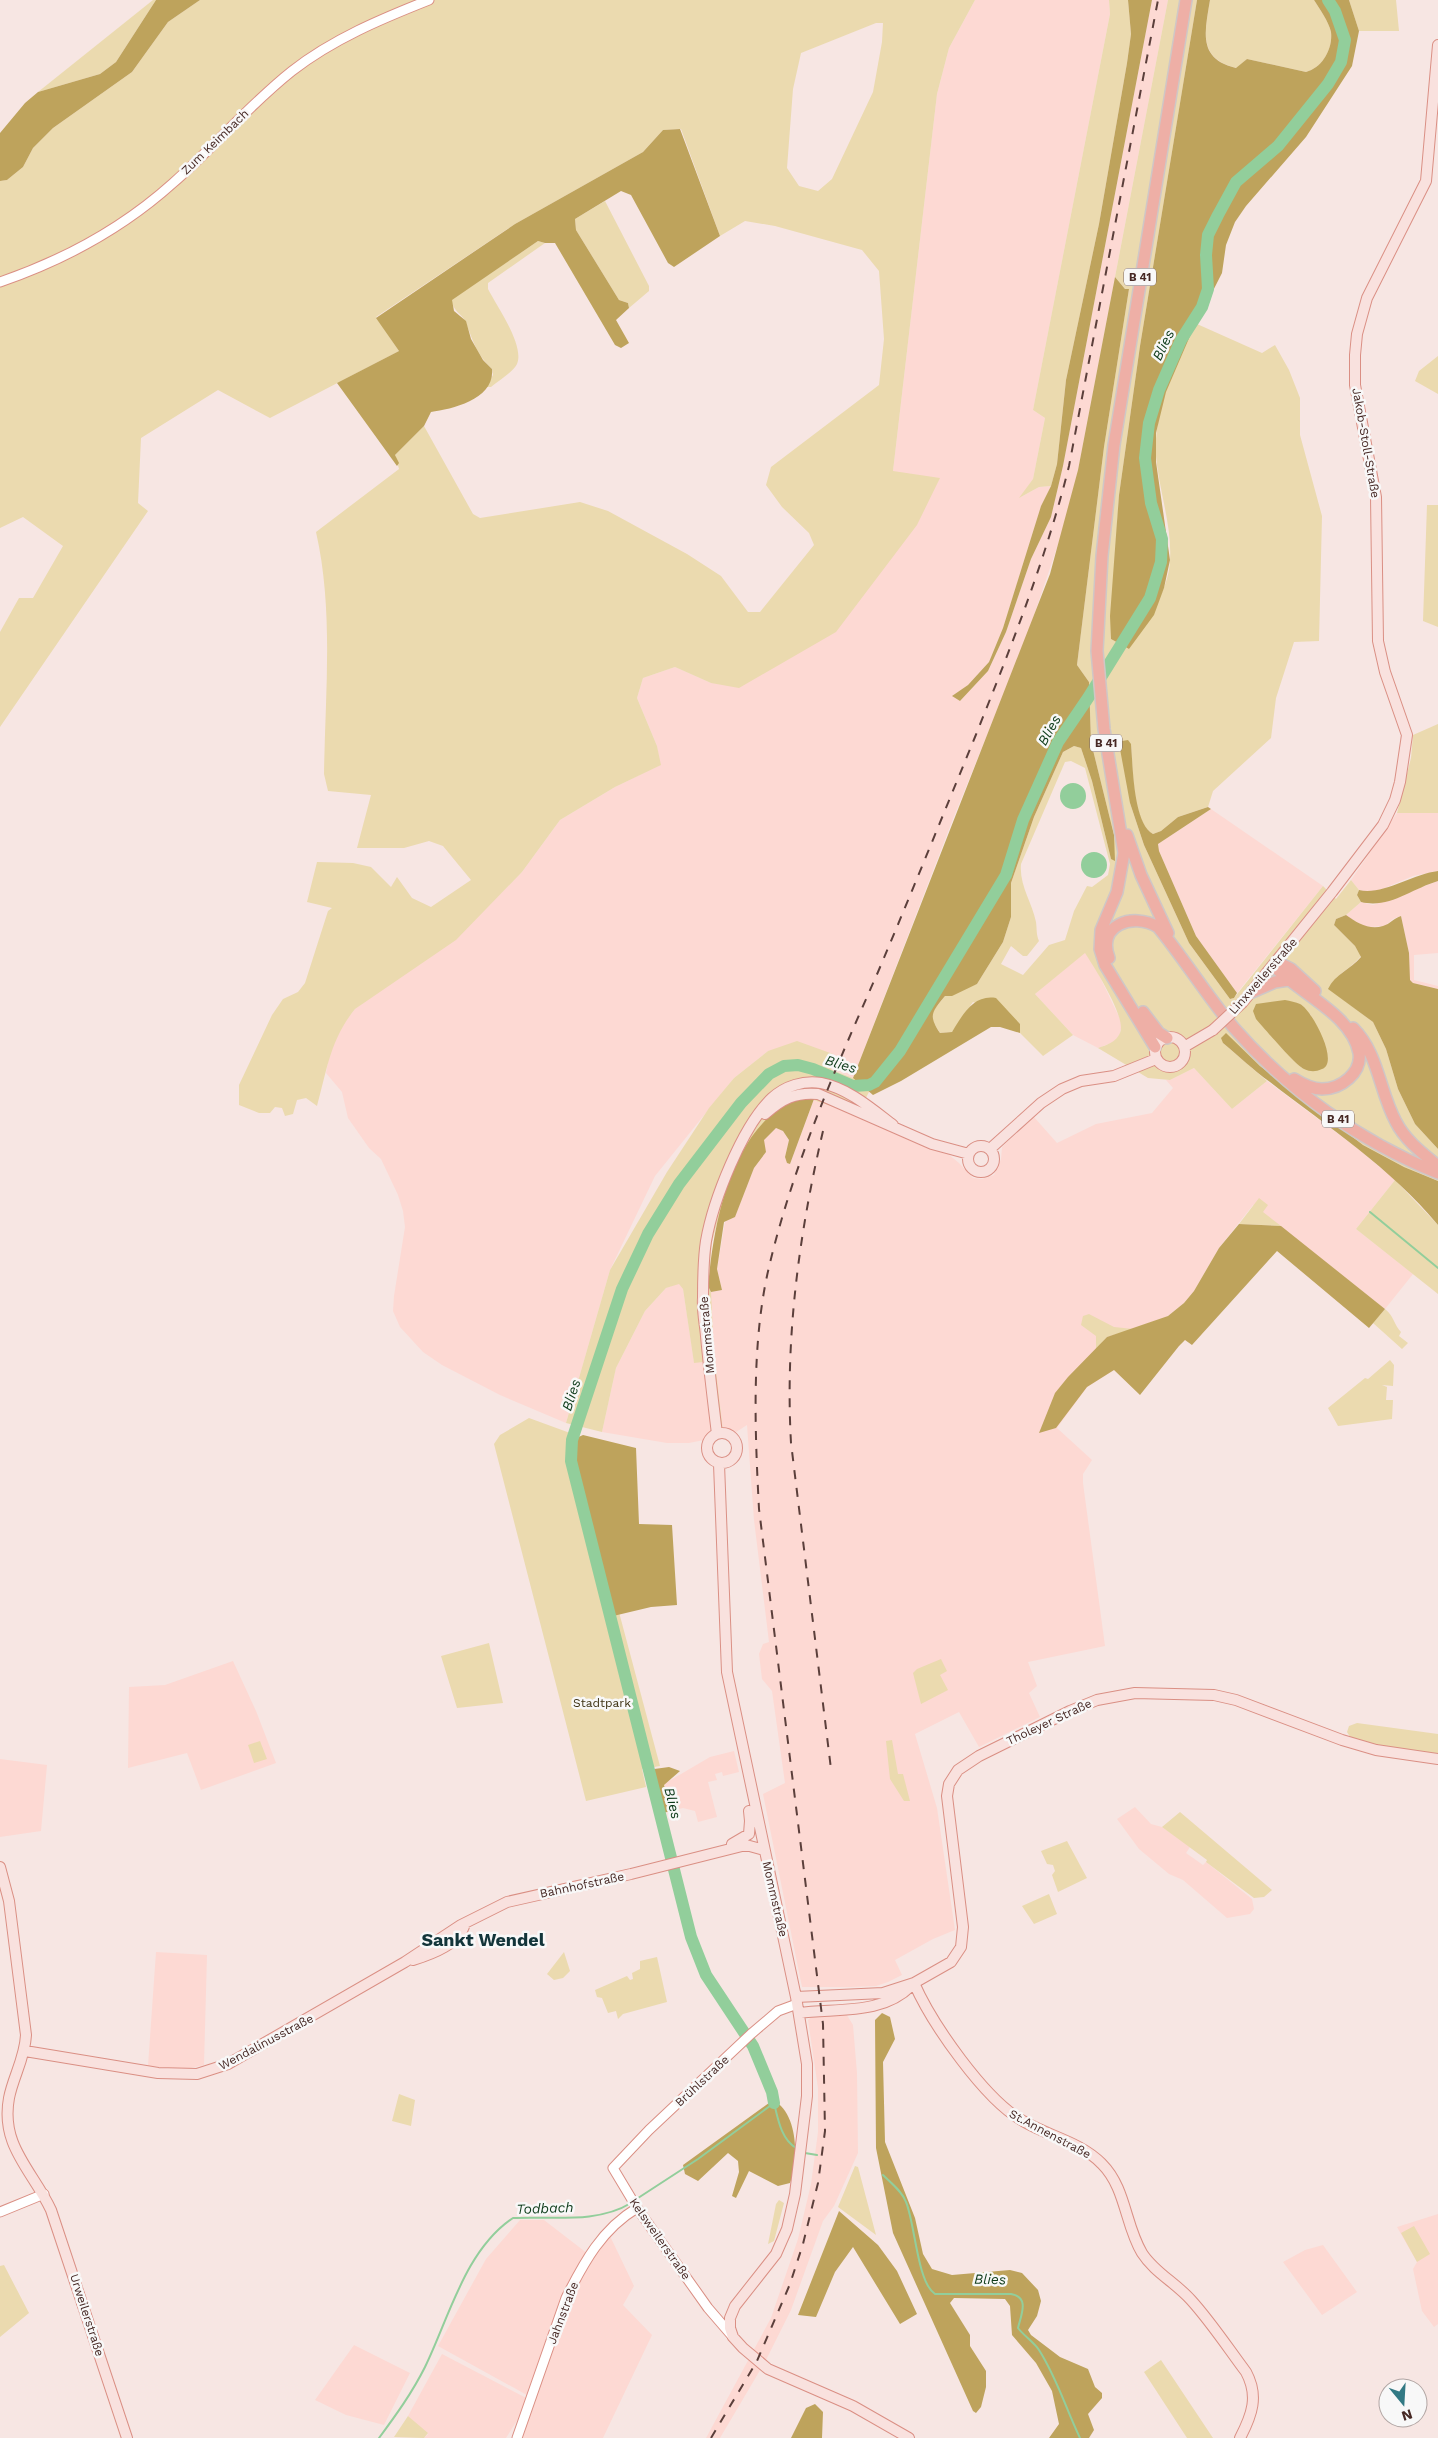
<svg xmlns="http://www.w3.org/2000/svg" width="1438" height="2438" viewBox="0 0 1438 2438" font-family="'Work Sans',sans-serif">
  <rect width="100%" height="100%" fill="#f7e6e3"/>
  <path fill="#fdd9d3" d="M975 0H1109L1110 14 1033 410 1045 418 1033 479 1021 497 1039 487 1051 486 1041 506 1003 628 989 662 968 685 953 696 960 701 988 671 1006 632 1031 559 1051 517 1063 466 1152 0H1168L1078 470 1066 521 1026 639 953 819 853 1078 828 1067 825 1062 832 1054 768 1051 734 1078 655 1176 610 1270 566 1423 500 1395 442 1365 423 1352 400 1327 393 1311 394 1296 405 1227 403 1211 398 1195 381 1159 369 1148 348 1118 342 1092 326 1073 330 1051 342 1025 355 1009 494 900 522 872 560 820 615 787 660 765 657 746 637 698 643 678 675 667 711 683 893 471 937 94 949 48Z
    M1211 809 1323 886 1237 993 1196 936 1159 851 1158 844Z
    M1397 813H1438V871L1413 876 1378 891 1367 892 1359 890 1351 880Z
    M1438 881V953L1414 955V980L1438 986V989L1413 983 1409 980V953L1401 916 1393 919 1385 926 1370 927 1360 925 1346 915 1361 902 1373 905Z
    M1085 952 1097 971 1122 1023 1120 1034 1114 1042 1098 1048 1073 1035 1035 994Z
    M1194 1068 1232 1109 1267 1081 1357 1148 1395 1180 1356 1229 1413 1274 1385 1309 1253 1205 1219 1248 1194 1291 1184 1303 1168 1316 1133 1329 1114 1370 1087 1387 1057 1428 1092 1460 1083 1474V1483L1105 1646 1028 1662 1037 1686 1029 1693 1040 1717 979 1747 959 1712 915 1734 937 1808 955 1930 933 1939 895 1960 902 1975 888 1982 876 1986 851 1987H802L763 1794 785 1783 772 1691 762 1679 759 1654 763 1644 769 1642 754 1520 747 1425 733 1434 723 1431 714 1354 710 1302 711 1292 722 1290 717 1269 725 1222 735 1216 754 1168 766 1152 763 1140 776 1128 783 1131 789 1140 785 1157 790 1164 814 1099 844 1108 916 1143 948 1154 959 1163 973 1178 982 1179 994 1175 1001 1159 1002 1147 1034 1117 1057 1143 1096 1124 1152 1113 1173 1088 1166 1080H1170Z
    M679 1283 683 1289 694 1362H703L712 1426 710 1433 704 1440 689 1443H667L602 1432 616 1368 645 1311 666 1288Z
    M233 1661 256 1711 276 1763 201 1790 187 1753 128 1768 129 1687 165 1685Z
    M734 1751 739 1772 723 1776 722 1772 715 1774 717 1780 708 1782 717 1817 698 1822 695 1811 683 1808 671 1811 664 1784 710 1757Z
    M0 1759 47 1765 41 1831 0 1837Z
    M1135 1807 1151 1824 1162 1827 1188 1845 1190 1847 1186 1853 1203 1865 1206 1862 1252 1899 1254 1909 1250 1914 1227 1918 1183 1880 1169 1874 1139 1849 1117 1819Z
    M156 1952 207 1955 204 2065 187 2069 148 2066Z
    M845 2012 853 2025 857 2073 858 2153 834 2206 823 2221 791 2310 766 2360 720 2438H706L771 2318 798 2239 811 2184 818 2132V2088L808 2020 811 2017Z
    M1438 2214V2324L1434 2327 1422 2311 1413 2269 1417 2262 1397 2227Z
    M520 2220H544L592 2257 610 2236 634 2286 623 2305 652 2335 603 2438H522L536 2400 438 2346 486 2259Z
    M1323 2245 1357 2292 1322 2315 1283 2262 1305 2250Z
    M354 2345 410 2373 384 2425 346 2415 315 2400Z
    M442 2354 530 2400 506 2438H424L428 2434 408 2416Z"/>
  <path fill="#ebdaaf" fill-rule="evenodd" d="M153 0H156L116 62 100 74 38 92Z
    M200 0H975L949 48 937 94 893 471 940 478 917 525 836 632 739 688 711 683 675 667 643 678 637 698 657 746 661 765 615 787 560 820 522 872 456 940 355 1009C330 1040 327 1070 317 1106L306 1098 297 1100 293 1114 285 1116 282 1108 275 1107 270 1113H259L239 1105V1085L272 1015 283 999 298 992 305 983 328 911 332 908 307 902 317 862 353 863 371 867 391 887 397 877 412 898 431 907 471 880 443 846 429 841 404 848H357L371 795 328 791 324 774C325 695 334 611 316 532L399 469 395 455 424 426 473 514 480 518 580 502 608 511 687 554 721 576 748 612H760L814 545 809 533 782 507 766 485 771 467 879 385 884 339 879 271 862 250 775 226 745 221 720 236 681 129 663 130 643 152 515 224 376 317 399 351 270 418 218 390 141 438 138 503 148 511 0 727V632L19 598H33L63 546 23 517 0 528V181L7 180 23 167 33 148 53 128 132 72 168 22ZM876 23H883L882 42 873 92 832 179 818 191 799 186 787 168 793 89 801 53Z
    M1109 0H1128L1131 34 1127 63 1099 224 1066 380 1057 464 1051 486 1039 487 1019 498 1033 479 1045 418 1033 410 1110 14Z
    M1168 0H1197L1140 346 1119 495 1111 639 1129 649C1145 622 1169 592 1170 560 1172 529 1161 496 1157 465 1150 421 1174 360 1197 324L1262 353 1275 345 1289 370 1300 398V435L1322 516 1319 641 1294 642 1276 698 1271 738 1213 791 1208 807 1178 817 1161 831 1153 834C1132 823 1133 766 1131 744L1130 803 1144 845 1189 943 1230 999 1234 998 1323 886 1336 899 1351 880 1359 890 1357 895 1361 902 1346 915 1336 919 1334 925 1355 946 1361 956C1351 969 1335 974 1329 989L1373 1022 1386 1049 1398 1089 1415 1124 1438 1149V1181L1404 1167 1363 1145 1260 1066 1226 1034 1223 1043 1267 1081 1232 1109 1194 1068 1170 1080 1148 1078 1098 1048C1107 1045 1116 1042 1120 1033 1127 1018 1094 967 1085 953L1035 994 1073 1035 1043 1056 1020 1033V1024L973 1002 952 1032 940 1033 933 1022V1011L945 996 977 984 1003 942 1011 917V883L1034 817 1063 752 1074 746 1081 748 1092 781 1111 859 1114 835 1091 742 1089 682 1077 665 1104 447 1129 289H1125L1115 277ZM1071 761 1085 768 1110 864 1108 875 1092 887 1087 886 1074 911 1065 940 1049 945 1023 975 1001 964 1011 946 1023 956H1027L1039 941C1036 934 1037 929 1036 922 1032 902 1019 885 1021 864L1065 762ZM1311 1014 1302 1068 1288 1053Z
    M1210 0H1314C1319 8 1329 22 1331 32 1333 49 1322 68 1306 72L1247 59 1237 68C1197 59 1205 31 1210 0Z
    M1349 0H1396L1399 31H1359Z
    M605 201 649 286V291L629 308 628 303 619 300 576 230 575 219Z
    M538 241 545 243 488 283V289C496 305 525 345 517 364 513 372 498 381 491 387H486L493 375 492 369C477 355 473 341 466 323 462 313 455 314 451 300Z
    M1438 356V394L1415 381 1419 371Z
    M1427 505H1438V627L1423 621Z
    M1438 724V813H1397L1411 758 1413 735Z
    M797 1041 833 1054 825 1062 832 1070 853 1078 868 1089 869 1092 857 1115 802 1096 741 1154 726 1190 712 1242 708 1286 711 1292 714 1354 723 1431 710 1433 712 1426 703 1362 694 1363 683 1289 679 1284 666 1288 645 1311 616 1368 602 1432 566 1423 610 1270 667 1172 709 1108 734 1078 768 1051Z
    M1395 1180 1438 1225V1294L1356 1229Z
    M1259 1198 1268 1205 1263 1212 1281 1226 1239 1224Z
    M1385 1309C1394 1316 1394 1325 1401 1332L1399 1336 1408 1343 1402 1349 1373 1323Z
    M1089 1314 1114 1327 1133 1329 1107 1337 1096 1349V1336L1081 1325 1083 1316Z
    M1390 1360 1394 1365 1393 1386 1382 1385 1387 1387 1386 1400H1393L1392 1419 1338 1426 1328 1408 1365 1378 1368 1379Z
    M529 1418 581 1437 587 1492 660 1766 642 1769 646 1787 586 1801 494 1444 500 1435Z
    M489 1643 503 1703 457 1708 441 1656Z
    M941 1659 947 1671 940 1675 948 1690 921 1704 913 1673 917 1669Z
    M1357 1723 1438 1734V1756L1378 1747 1352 1740 1347 1732 1349 1726Z
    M892 1740 898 1774H903L910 1801H904L890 1779 886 1741Z
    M260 1741 267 1759 254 1763 248 1745Z
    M1180 1812 1272 1890 1264 1897 1254 1898 1206 1862 1207 1860 1162 1827Z
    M1067 1841 1087 1878 1058 1892 1052 1875 1055 1871 1053 1865 1047 1864 1041 1851Z
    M1049 1894 1057 1914 1034 1924 1022 1906Z
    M564 1952 570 1971 563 1978 554 1980 547 1974Z
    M657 1957 667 2002 623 2014 618 2019 616 2011 608 2013 602 1998 597 1997 595 1990 627 1976 630 1980 633 1979 632 1973 640 1969V1961Z
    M399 2094 415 2100 411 2126 392 2121Z
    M855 2166 858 2167 876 2235 838 2207Z
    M779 2200 784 2203 774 2241 768 2244 776 2204Z
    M1414 2226 1430 2254 1417 2262 1401 2233Z
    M4 2265 29 2313 0 2337V2266Z
    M1161 2360 1213 2438H1187L1144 2372Z
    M408 2416 428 2433 424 2438 394 2437Z"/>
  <path fill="#bea35c" d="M156 0H200L168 22 132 72 53 128 33 148 23 167 7 180 0 181V133L25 103 38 92 100 74 116 62Z
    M1128 0H1152L1063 466 1051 517 1031 559 1006 632 988 671 960 701 952 696 968 685 989 662 1003 628 1041 506 1051 486 1057 464 1066 380 1099 224 1127 63 1131 34Z
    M1197 0H1210C1205 31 1197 59 1236 68L1247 59 1306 72C1322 68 1333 49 1331 32 1329 22 1319 8 1314 0H1349L1359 31 1352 66 1306 137 1246 206 1235 222 1226 245 1222 273 1190 336 1166 392 1156 433V462L1170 560 1164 588 1154 615 1129 649 1111 639 1110 616 1119 495 1140 346Z
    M680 129 720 236 674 267 668 263 631 195 621 191 575 219 576 230 619 300 628 303 629 308 616 320 629 343 621 348 615 345 555 243H545L538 241 452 300 454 311 466 321 471 339 483 360 492 369C495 399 453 409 431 412L424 426 395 455 399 463 397 466 337 383 399 351 376 318 515 224 643 152 663 130Z
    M1115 277 1125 289H1129L1104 447 1077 665 1089 682 1091 742 1114 835 1115 861 1111 859 1092 781 1081 748 1074 746 1063 752 1034 817 1011 883V917L1003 942 977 984 952 996H945C932 1012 928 1015 940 1033L952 1032C962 1016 973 994 996 998L1020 1024V1033L1000 1027H991L901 1081 873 1095 853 1078 1050 574 1078 470Z
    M1128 740 1131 744C1133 766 1133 823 1153 834L1161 831 1178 817 1208 807 1211 809 1158 844 1159 851 1196 936 1237 993 1234 998 1230 999 1189 943 1144 845 1130 803 1120 749 1122 741Z
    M1438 871V881C1411 889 1389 909 1361 902L1357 895 1359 890C1381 896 1413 874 1438 871Z
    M1346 915C1357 923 1369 930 1383 926 1390 924 1394 918 1401 916L1409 953 1410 980 1413 983 1438 989V1149L1415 1124 1398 1089 1386 1049 1373 1022 1328 989C1335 974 1351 969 1361 957L1355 946 1334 925 1336 919Z
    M1285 1000C1290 1001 1296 1002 1300 1004 1312 1010 1340 1063 1322 1069 1315 1072 1311 1072 1304 1069 1295 1065 1264 1028 1256 1019L1253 1011 1256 1004Z
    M1226 1033 1260 1066 1363 1145 1404 1167 1438 1181V1225C1391 1168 1328 1127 1270 1082 1253 1070 1239 1056 1223 1043L1221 1038Z
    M802 1096 814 1099 790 1164 787 1163 785 1157 789 1140 783 1131 776 1128 764 1140 766 1152 754 1168 735 1217 724 1222 717 1269 722 1290 711 1292 708 1286C714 1225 727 1149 778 1109 785 1103 794 1100 802 1096Z
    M1239 1224 1281 1226 1385 1309 1369 1328 1277 1251 1192 1345 1185 1340 1179 1346 1140 1395 1114 1370 1087 1387 1056 1428 1039 1433 1055 1393 1068 1377 1107 1337 1168 1316 1184 1303 1194 1291 1219 1248Z
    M583 1435 636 1448 639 1524 672 1525 677 1605 651 1607 609 1617 571 1461 572 1440Z
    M669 1767 680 1771 664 1785 671 1811 659 1814 647 1770Z
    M882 2013 890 2017 895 2039 883 2062 885 2142 915 2218 923 2254 932 2269 952 2275 1010 2270 1022 2273 1038 2290 1041 2301 1037 2316 1028 2330 1031 2335 1060 2357 1088 2369 1095 2387 1102 2393V2398L1088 2414 1094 2430 1089 2438H1049L1059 2424 1052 2391 1036 2363 1012 2335 1010 2306 1005 2299 954 2298 950 2303 970 2335V2346L986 2371V2387L981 2407 976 2413 973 2411 893 2233 876 2148 875 2020Z
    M773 2100C798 2113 799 2159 790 2183L778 2186 749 2171 736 2198 732 2196 739 2172 738 2161 728 2153 698 2181 685 2174 683 2165Z
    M839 2211 878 2245 897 2271 917 2314 900 2324 853 2247 835 2272 816 2317 798 2315Z
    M815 2404 823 2412 822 2438H791L806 2408Z"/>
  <path fill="#92ce9b" d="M1060 796a13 13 0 1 1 26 0a13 13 0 1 1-26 0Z
    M1081 865a13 13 0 1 1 26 0a13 13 0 1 1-26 0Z"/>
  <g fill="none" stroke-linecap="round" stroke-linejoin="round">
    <path stroke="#92ce9b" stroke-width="2" d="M1370 1212 1438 1268
      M805 2153 817 2155
      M883 2175C891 2183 902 2191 906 2202 915 2223 917 2282 935 2294H1011C1030 2297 1021 2315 1018 2328 1024 2336 1034 2342 1039 2350 1057 2378 1066 2409 1080 2438
      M635 2200 698 2159 774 2103C778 2119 781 2139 796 2148
      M379 2438C396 2415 412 2393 425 2367 449 2318 465 2250 513 2218 551 2216 597 2224 631 2203"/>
    <path stroke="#92ce9b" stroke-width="12" d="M774 2103 772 2092 753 2046 706 1975 691 1937 571 1461 572 1440 622 1289 648 1234 679 1184 741 1103 769 1074 784 1066 798 1065 813 1069 853 1086 869 1085 875 1082 900 1051 1006 875 1023 820 1058 742 1088 698 1150 598 1161 562 1162 539 1151 503 1145 458 1149 423 1159 390 1181 340 1202 307 1208 289 1206 255 1208 235 1218 215 1236 182 1278 146 1328 84 1341 62 1345 40 1335 11 1328 0"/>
    <g stroke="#da8f84" stroke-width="11">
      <path id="tertiary" d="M0 282C64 260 123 228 173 183 214 147 249 105 292 71 333 39 381 19 429 0
        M0 2212 44 2194
        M733 2337 708 2308 637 2208 613 2168 649 2130 751 2034 778 2011 797 2004
        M517 2438 566 2298C584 2262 602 2229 637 2208"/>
    </g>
    <g stroke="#da8f84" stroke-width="12">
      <path id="secondary" d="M1243 1002 1332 892 1383 825 1395 800 1400 782 1407 735 1385 672 1378 641 1376 497 1355 385V355L1357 334 1367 298 1426 181 1438 45
        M1155 1052a15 15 0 1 1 30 0a15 15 0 1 1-30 0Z
        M1184 1047 1213 1030
        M765 1114C782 1099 795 1092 818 1094L932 1144 969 1154
        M968 1159a13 13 0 1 1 26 0a13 13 0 1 1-26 0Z
        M990 1149 1041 1103 1062 1089 1081 1081 1114 1076 1156 1059
        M707 1448a15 15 0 1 1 30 0a15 15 0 1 1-30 0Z
        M717 1434C713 1401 709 1369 706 1336 705 1324 702 1311 703 1298 703 1280 703 1260 706 1241 713 1201 742 1126 772 1098 785 1086 804 1080 821 1083 848 1088 872 1109 893 1125
        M719 1464 727 1672 796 1997 807 2064V2096L795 2194 787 2229 776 2254 735 2306 730 2318V2328L733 2337 743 2348 768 2369 853 2406 909 2438
        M732 1844 749 1834 750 1821 749 1811
        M0 1867 9 1901 26 2035C25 2058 13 2077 9 2098 0 2146 33 2171 51 2210L127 2438
        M413 1960C432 1954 460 1944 465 1923
        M914 1983C932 2024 985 2100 1023 2121 1048 2136 1081 2142 1102 2164 1126 2188 1125 2225 1142 2253 1154 2272 1176 2283 1191 2300 1211 2322 1228 2348 1246 2372 1259 2396 1252 2415 1240 2438
        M796 1997 883 1993 914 1983 951 1962 961 1947 963 1927 947 1796 949 1784 958 1770 979 1756 1070 1711 1097 1700 1135 1693 1214 1695 1236 1700 1342 1740 1376 1750 1438 1759
        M799 2013C838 2008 882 2015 911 1986
        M25 2051 158 2073 197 2074 228 2064 405 1962 461 1925 507 1902 631 1874 746 1845 764 1850"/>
    </g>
    <g stroke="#cfc7c6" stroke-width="14">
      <path id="trunk" d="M1127 835 1141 875 1168 933
        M1109 958C1097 925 1132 912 1158 927 1185 960 1207 996 1234 1028 1289 1091 1361 1142 1438 1173
        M1277 962 1291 969 1315 991
        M1274 966C1298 993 1352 1014 1359 1053 1362 1073 1341 1089 1322 1089 1312 1089 1302 1084 1294 1079
        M1252 992 1275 982 1289 980
        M1143 1012 1159 1033 1167 1038
        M1353 1028C1379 1054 1379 1091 1396 1122 1405 1140 1422 1153 1438 1166
        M1155 1047 1105 965 1100 949 1101 930 1117 892 1124 853 1104 729 1097 651 1102 556 1114 445 1186 0"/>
    </g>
    <use href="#tertiary" stroke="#fff" stroke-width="9"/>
    <use href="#secondary" stroke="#f9e1de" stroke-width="10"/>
    <use href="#trunk" stroke="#eeafa6" stroke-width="11"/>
    <path stroke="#5b3f3b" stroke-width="2" stroke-dasharray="9 9" stroke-linecap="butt" d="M823 1131C799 1234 785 1337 791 1443L831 1769
      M711 2438 757 2361 790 2284 803 2244 818 2183 825 2131 823 2024 759 1509C755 1432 751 1343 769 1267 793 1165 836 1067 878 972 911 894 943 815 975 737 1011 647 1046 559 1069 466L1158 0"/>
    <g stroke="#da8f84" stroke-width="12" stroke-linecap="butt">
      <path id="secondary-bridge" d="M1213 1030 1243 1002"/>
    </g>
    <use href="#secondary-bridge" stroke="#f9e1de" stroke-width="10"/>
  </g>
  <g text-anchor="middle" stroke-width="5" stroke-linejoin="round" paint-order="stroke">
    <g fill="#f8f8f8" stroke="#7b6664" stroke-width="1">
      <rect x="1124" y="268.5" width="32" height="17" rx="4"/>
      <rect x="1090" y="734.5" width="32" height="17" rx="4"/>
      <rect x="1322" y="1110.5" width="32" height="17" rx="4"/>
    </g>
    <g font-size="11" font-weight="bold" fill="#462824">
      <text x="1140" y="281">B 41</text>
      <text x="1106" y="747">B 41</text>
      <text x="1338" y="1123">B 41</text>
    </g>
    <g font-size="12" fill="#462824" stroke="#f8f8f8">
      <text transform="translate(215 142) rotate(-44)" y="4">Zum Keimbach</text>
      <text transform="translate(1366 443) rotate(80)" y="4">Jakob-Stoll-Straße</text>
      <text transform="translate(1263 976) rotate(-49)" y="4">Linxweilerstraße</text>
      <text transform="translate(707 1335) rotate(-95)" y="4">Mommstraße</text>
      <text transform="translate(1049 1722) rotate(-25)" y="4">Tholeyer Straße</text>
      <text transform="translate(582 1885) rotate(-12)" y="4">Bahnhofstraße</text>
      <text transform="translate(775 1899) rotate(77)" y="4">Mommstraße</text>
      <text transform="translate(266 2042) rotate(-28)" y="4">Wendalinusstraße</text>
      <text transform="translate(702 2081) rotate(-43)" y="4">Brühlstraße</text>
      <text transform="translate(1050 2134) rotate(28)" y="4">St.Annenstraße</text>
      <text transform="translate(660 2239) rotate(55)" y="4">Kelsweilerstraße</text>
      <text transform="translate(563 2313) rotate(-69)" y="4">Jahnstraße</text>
      <text transform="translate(87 2315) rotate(72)" y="4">Urweilerstraße</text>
    </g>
    <g font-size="12" fill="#3e3213" stroke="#f8f8f8">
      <text x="602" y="1707">Stadtpark</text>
    </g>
    <g font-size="14" font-style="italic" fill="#0e3b1a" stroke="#f8f8f8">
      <text transform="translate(1163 345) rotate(-64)" y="5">Blies</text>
      <text transform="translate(1049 730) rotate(-61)" y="5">Blies</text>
      <text transform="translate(841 1064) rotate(17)" y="5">Blies</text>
      <text transform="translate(571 1395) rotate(-72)" y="5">Blies</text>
      <text transform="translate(673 1803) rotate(76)" y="5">Blies</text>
      <text transform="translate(545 2208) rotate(-2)" y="5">Todbach</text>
      <text transform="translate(990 2279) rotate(1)" y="5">Blies</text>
    </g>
    <g font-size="18" font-weight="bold" fill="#13353a" stroke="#f8f8f8">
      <text x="483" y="1946">Sankt Wendel</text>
    </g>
  </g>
  <g transform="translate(1403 2403) rotate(162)"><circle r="24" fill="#f8f8f8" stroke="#b1a5a3"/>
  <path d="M0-4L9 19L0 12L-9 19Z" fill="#327984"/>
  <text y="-8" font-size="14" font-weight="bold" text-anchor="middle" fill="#462824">N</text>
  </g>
</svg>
